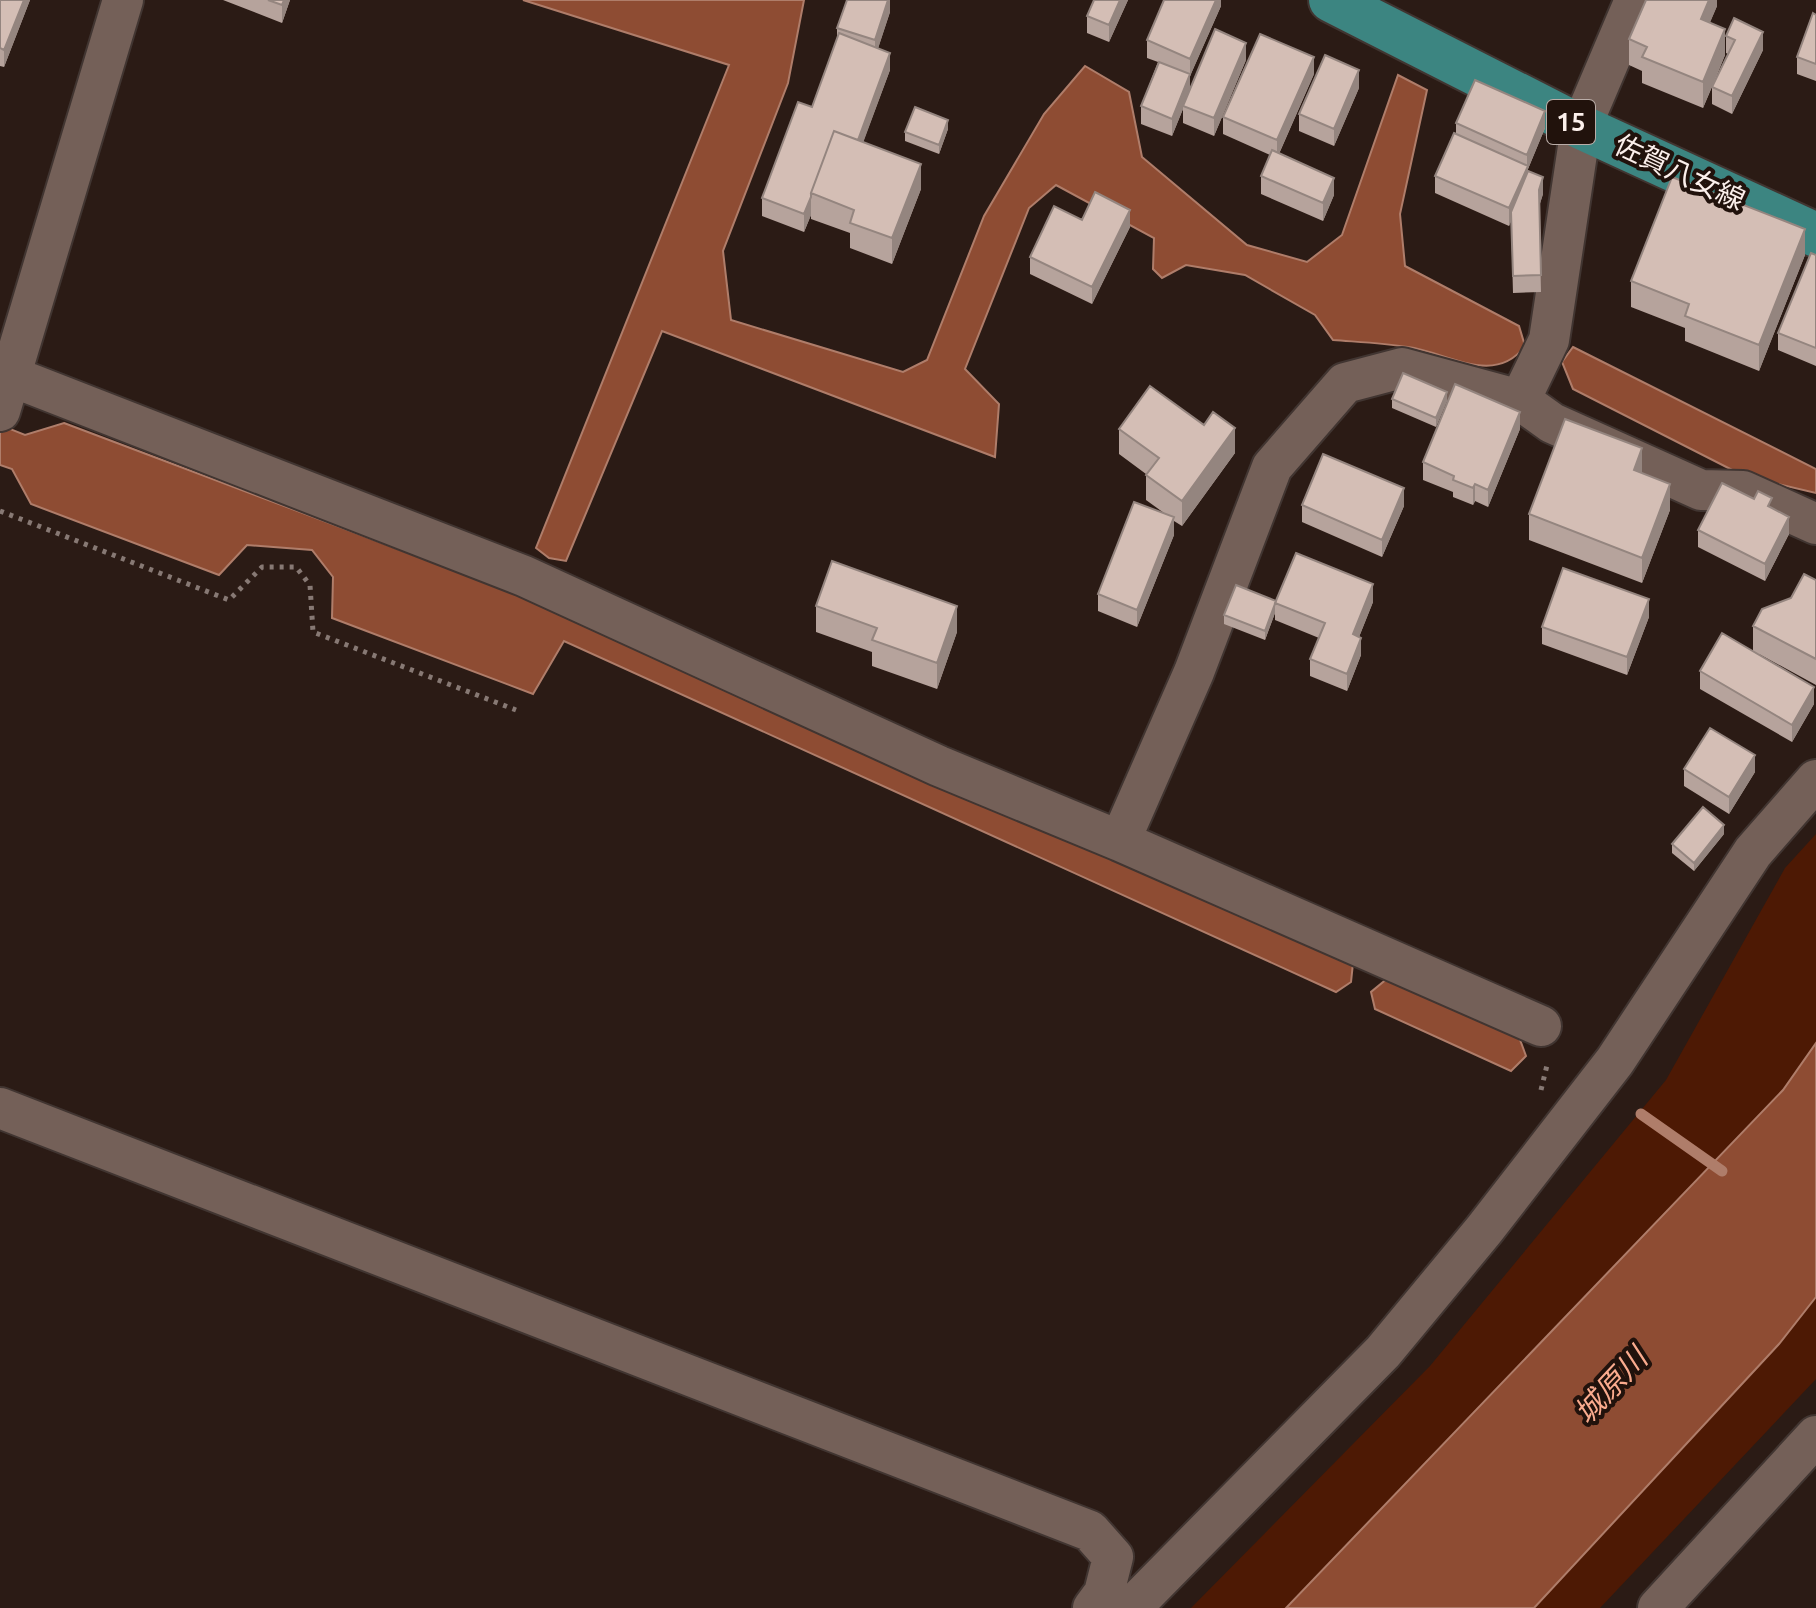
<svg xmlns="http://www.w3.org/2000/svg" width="1816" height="1608" viewBox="0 0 1816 1608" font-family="Ubuntu,'Noto Sans JP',sans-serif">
  <rect width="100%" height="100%" fill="#2b1b15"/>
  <path fill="#4d1904" d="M1816 834V1078L1319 1608H1191L1430 1366 1666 1080 1785 868Z
    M1816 1253V1379L1600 1608H1497Z"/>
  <path fill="#8e4c33" stroke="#af7d6a" stroke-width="2" d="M523 0H804L788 83 723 251 731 320 903 372 927 360 984 216 1044 114 1085 66 1129 92 1142 157 1247 245 1307 262 1342 235 1398 75 1427 90 1400 214 1405 266 1519 326 1525 346C1494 387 1447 352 1408 347 1383 343 1358 342 1333 340L1315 315 1245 275 1186 265 1162 278 1153 269 1154 238 1056 185 1029 208 965 369 999 404 995 457 662 331 566 561 549 558 536 548 729 65Z
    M1573 347 1816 469V493L1744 476 1573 389 1562 362Z
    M64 423 531 599 1353 963 1351 982 1336 992 564 641 533 694 332 618 333 577 312 550 247 545 219 575 31 504 12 469 0 465V425L25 435Z
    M1388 978 1519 1037 1526 1056 1511 1071 1375 1009 1371 992Z
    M1816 1043V1297L1779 1344 1534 1608H1286L1783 1090Z"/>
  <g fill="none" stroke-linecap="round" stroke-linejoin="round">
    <path stroke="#af7d6a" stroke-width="11" d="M1641 1114 1722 1171"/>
    <g stroke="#413531" stroke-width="44">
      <path id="minor" d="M0 372 524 576 939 766 1120 841 1194 672 1272 467 1345 383 1402 368 1520 400 1549 340 1581 127 1635 0
        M1520 400 1552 423 1701 490 1743 491 1816 524
        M0 411 123 0
        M1120 841 1541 1026
        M0 1108 1090 1531 1113 1557 1104 1593 1093 1608
        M1131 1608 1383 1352 1484 1230 1615 1061 1753 852 1816 780
        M1658 1608 1816 1436"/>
    </g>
    <g stroke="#413531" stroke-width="48">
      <path id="major" d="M1331 0 1581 127 1816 235"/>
    </g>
    <path stroke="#877974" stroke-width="5" stroke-dasharray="4 6" stroke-linecap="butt" d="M0 511 229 600 262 567H296L310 585 313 632 516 710
      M1541 1090 1548 1061"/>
    <use href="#minor" stroke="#746058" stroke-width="40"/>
    <use href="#major" stroke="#3c8581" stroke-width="44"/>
  </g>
  <path fill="#b6a39c" d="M0 0H30L4 67 0 66Z
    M223 0H290L282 23Z
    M890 0V12L878 48 890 70 863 142 921 189 892 264 850 248V233L811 219V215L804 232 762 216V198L812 107 837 38V28Z
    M1094 0H1128L1109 42 1087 33V16Z
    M1221 0V6L1190 76V89L1246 60 1214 136 1183 123V109L1172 136 1141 124V106L1158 62 1147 58V40Z
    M1717 0V6L1710 22 1725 55 1713 85 1728 54 1726 53V36L1763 50 1732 114 1712 104V87L1703 108 1642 83V71L1629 65V39Z
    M1816 15V81L1797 74V57Z
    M1314 74 1279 154 1334 195 1323 221 1261 194V176L1270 155 1223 134V117Z
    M1359 88 1334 146 1299 131V114Z
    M1456 123 1545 128 1528 169V173L1543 194 1539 206 1541 292 1513 293 1511 221 1509 226 1435 193V176L1456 134Z
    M948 129 939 154 905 141V132Z
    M1082 220 1130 227 1092 304 1030 274V257Z
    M1805 255 1759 371 1685 341V328L1631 307V281Z
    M1816 255V366L1778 350V333Z
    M1392 399 1447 401 1436 427 1392 408Z
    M1119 429 1235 453 1182 526 1174 521V535L1137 627 1098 611V594L1164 513 1146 500V474L1119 454Z
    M1520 429 1488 507 1475 501 1473 505 1453 497V492L1423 480V462Z
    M1642 473 1670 510 1642 583 1529 540V514Z
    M1302 505 1404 506 1382 557 1302 522Z
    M1772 508 1789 534 1765 581 1698 547V530Z
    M1816 580V685L1759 654 1814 704 1792 742 1700 689V671L1753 651V626Z
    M1276 601 1373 602 1359 637 1361 655 1347 691 1310 676V659L1319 638 1275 620V613L1265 640 1224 624V615Z
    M816 606 957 632 937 689 872 666V652L816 632Z
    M1649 617 1627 675 1542 644V627Z
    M1684 769 1755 772 1729 814 1684 786Z
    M1724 834 1694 871 1672 853V844Z"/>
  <path fill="#94857f" d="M24 0H30L4 67V50Z
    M284 0H290L282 23V5Z
    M888 0H890V12L875 58V40Z
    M1120 0H1128L1109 42V25Z
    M1216 0H1221V6L1190 76V59Z
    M1709 0H1717V6L1701 44V19Z
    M1725 29V55L1703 108V82Z
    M1763 32V50L1732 114V96Z
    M1246 43V60L1214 136V118Z
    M890 53V70L856 162V145Z
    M1314 57V74L1277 158V140Z
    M1359 70V88L1334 146V129Z
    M1190 74V92L1183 106V109L1172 136V119Z
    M1545 111V128L1528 169V183L1509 226V208L1527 168V155Z
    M948 120V129L939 154V145Z
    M921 164V189L892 264V238Z
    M1543 177V194L1539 207V190Z
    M1334 178V195L1323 221V203Z
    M811 197V215L804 232V214Z
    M1130 210V227L1092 304V287Z
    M1805 229V255L1759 371V345Z
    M1447 392V401L1436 427V418Z
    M1520 412V429L1488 507V490Z
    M1235 428V453L1182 526V501Z
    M1642 448V473L1634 470Z
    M1475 484V501L1473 505V488Z
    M1670 484V510L1642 583V558Z
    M1404 488V506L1382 557V540Z
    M1174 517V535L1137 627V610Z
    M1789 517V534L1765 581V564Z
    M1373 584V602L1353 652V634Z
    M1649 599V617L1627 675V657Z
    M1275 605V613L1265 640V631Z
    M957 606V632L937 689V663Z
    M1361 638V655L1347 691V674Z
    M1814 687V704L1792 742V725Z
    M1755 755V772L1729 814V797Z
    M1724 825V834L1694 871V863Z"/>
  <path fill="#d4beb5" stroke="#94857f" stroke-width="2" d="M0 0H24L4 50 0 48Z
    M268 0H284L282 5Z
    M847 0H888L875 40 837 28Z
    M1094 0H1120L1109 25 1087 16Z
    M1164 0H1216L1190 59 1147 40Z
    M1646 0H1709L1701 19 1725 29 1703 82 1642 57 1647 47 1629 39Z
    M1813 13 1816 15V64L1797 57Z
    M1734 18 1763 32 1732 96 1712 87 1735 40 1726 36Z
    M1215 29 1246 43 1214 118 1183 106Z
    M839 33 890 53 858 140 834 131 811 193V197L804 214 762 198 798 102 812 107Z
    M1260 34 1314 57 1277 140 1223 117Z
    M1325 55 1359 70 1334 129 1299 114Z
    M1159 62 1190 74 1172 119 1141 106Z
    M1475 80 1545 111 1527 155 1456 123Z
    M915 107 948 120 939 145 905 132Z
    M834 131 921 164 892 238 850 223 854 210 811 193Z
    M1454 133 1528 166 1509 208 1435 176Z
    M1272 150 1334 178 1323 203 1261 176Z
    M1528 171 1543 177 1539 190 1541 275 1513 276 1511 212Z
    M1672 177 1805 229 1759 345 1685 316 1689 304 1631 281Z
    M1095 192 1130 210 1092 287 1030 257 1054 206 1082 220Z
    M1811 253 1816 255V348L1778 333Z
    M1403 373 1447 392 1436 418 1392 399Z
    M1455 384 1520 412 1488 490 1475 484 1473 488 1453 480 1454 476 1423 462Z
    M1150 386 1204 425 1213 412 1235 428 1182 501 1146 475 1159 458 1119 429Z
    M1565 419 1642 448 1634 470 1670 484 1642 558 1529 514Z
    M1323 454 1404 488 1382 540 1302 505Z
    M1722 483 1754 499 1758 491 1772 498 1768 506 1789 517 1765 564 1698 530Z
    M1134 502 1174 517 1137 610 1098 594Z
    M1296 553 1373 584 1353 634 1361 638 1347 674 1310 659 1325 623 1275 603Z
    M832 561 957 606 937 663 872 640 877 628 816 606Z
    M1563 568 1649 599 1627 657 1542 627Z
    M1804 574 1816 580V659L1753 626 1762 609 1791 598Z
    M1236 585 1276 601 1265 631 1224 615Z
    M1722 633 1814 687 1792 725 1700 671Z
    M1710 728 1755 755 1729 797 1684 769Z
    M1703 807 1724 825 1694 863 1672 844Z"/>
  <g text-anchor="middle" stroke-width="8" stroke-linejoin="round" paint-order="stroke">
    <rect fill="#21120c" stroke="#baada8" stroke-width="2" x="1547" y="100" width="48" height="44" rx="6"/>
    <g font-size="26" font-weight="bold" fill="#fbefeb">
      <text x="1571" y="131">15</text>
    </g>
    <g font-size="28" fill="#fbefeb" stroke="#21120c">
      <text transform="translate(1680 172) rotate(25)" y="10">佐賀八女線</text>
    </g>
    <g font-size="30" font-style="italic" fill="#faab8e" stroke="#21120c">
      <text transform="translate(1611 1386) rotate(-47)" y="10">城原川</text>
    </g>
  </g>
</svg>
